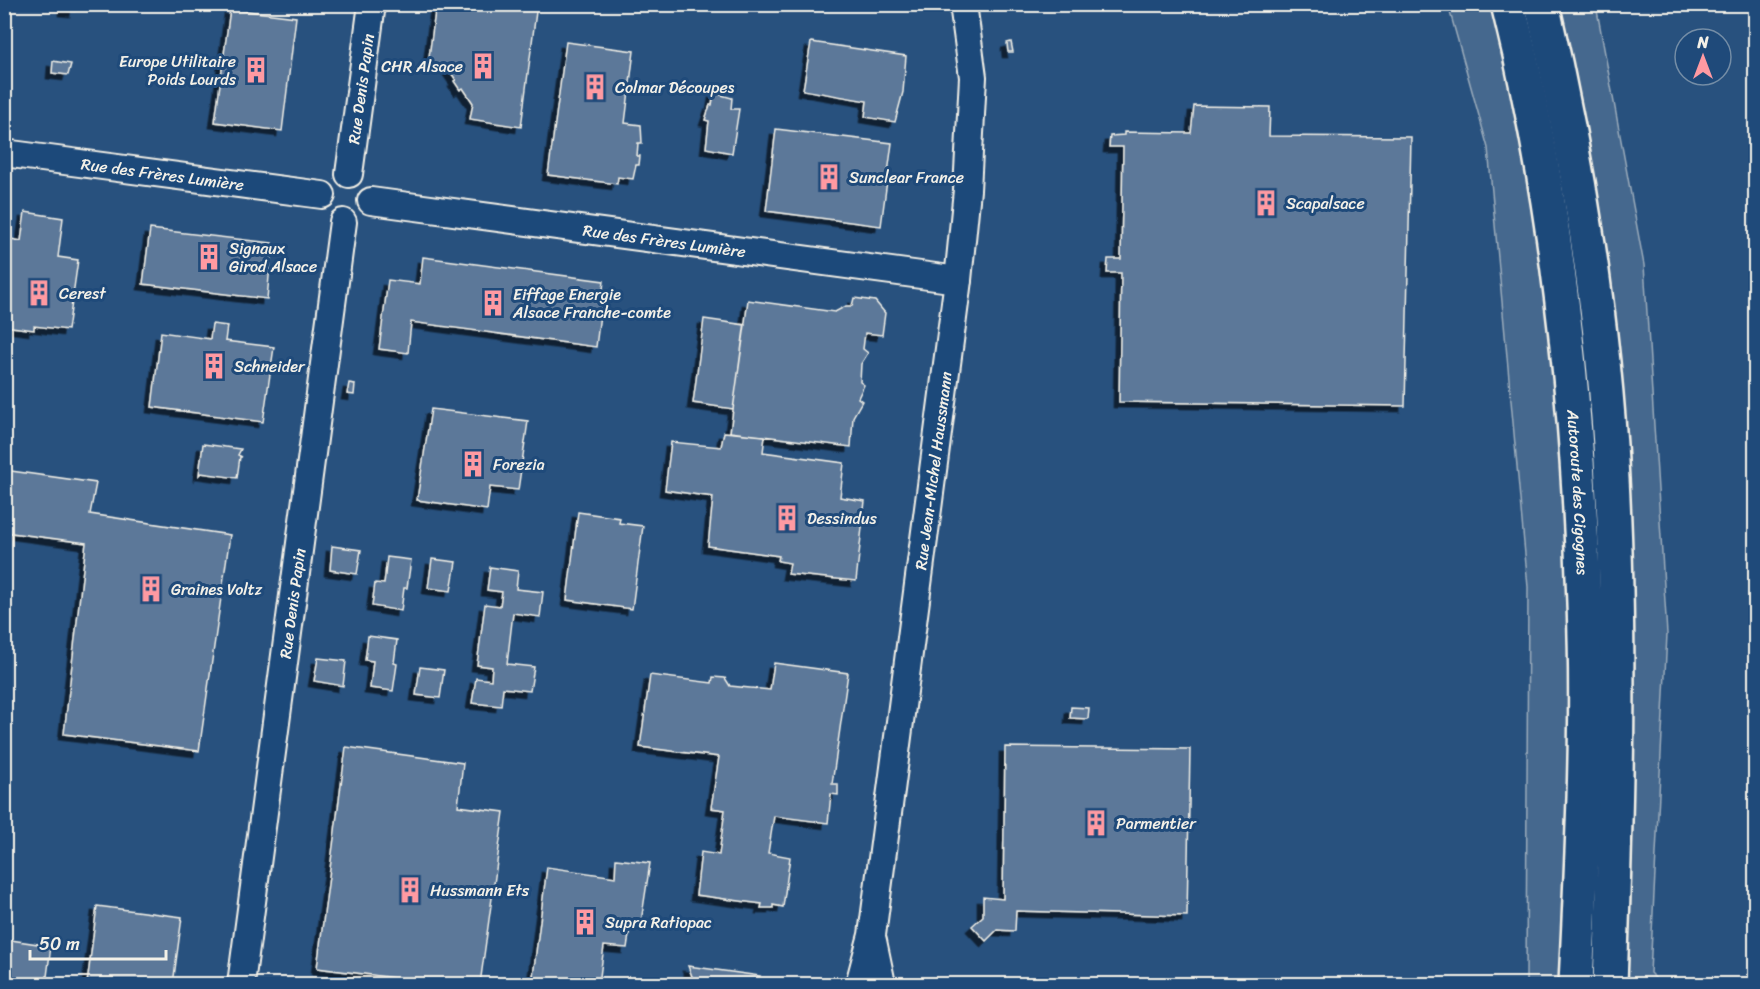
<svg xmlns="http://www.w3.org/2000/svg" width="1760" height="989" viewBox="0 0 1760 989" font-family="Sriracha,sans-serif">
  <defs>
    <filter id="shadow"><feDropShadow dx="-5.5" dy="5.5" stdDeviation="0" flood-color="#0009"/></filter>
  </defs>
  <rect width="100%" height="100%" fill="#28517e"/>
  <filter id="ink" filterUnits="userSpaceOnUse"><feTurbulence type="fractalNoise" baseFrequency=".0167" numOctaves="2"/><feDisplacementMap in="SourceGraphic" scale="12" xChannelSelector="R" yChannelSelector="G"/><feConvolveMatrix kernelMatrix="1 2 1 2 8 2 1 2 1" color-interpolation-filters="sRGB"/></filter>
  <g filter="url(#ink)">
    <path fill="#45688e" stroke="#9cacbb" stroke-width="1.5" d="M1448 5H1596L1644 265 1667 634 1650 973 1661 984H1526L1528 587 1488 148Z"/>
    <path fill="#5b7899" stroke="#f4f1e8" stroke-width="1.5" filter="url(#shadow)" d="M64 4H76L75 11 64 10Z
      M436 4H537L521 127 470 119 473 103 463 88 460 90 454 81 456 80 447 67 428 65Z
      M230 9 296 17 282 131 215 122Z
      M566 42 634 51 625 123 641 125 642 143H638L637 156H640L639 165H636L633 179 618 177 617 184 548 175Z
      M811 42 906 56 903 92 895 122 865 117 867 101 803 90Z
      M1011 42 1013 52H1008L1007 43Z
      M53 61 71 64 68 75 52 73Z
      M714 93 732 98 731 109H739L732 153 706 148 709 121 705 120 710 105H712Z
      M1194 106 1270 107 1269 136 1411 137 1405 406 1119 402 1121 273H1107L1108 259H1121L1123 147H1109L1110 136 1124 135V132L1191 133Z
      M776 129 892 143 881 226 766 211Z
      M25 212 63 218 58 257 78 260 68 330 34 326V330L4 326 6 238 21 241Z
      M150 229 272 243 267 299 143 284Z
      M423 257 604 281 596 347 411 322 408 353 379 349 388 280 420 284Z
      M854 298 875 301 885 313 882 335 865 333 863 349 868 353 861 364 860 382 864 385 858 398 862 401 853 417 851 447 730 432 748 300 835 312 846 306H852Z
      M704 319 745 325 733 409 693 403Z
      M212 324 227 326 225 341 274 347 263 422 152 407 161 332 210 339Z
      M349 383 355 384 354 395 347 394Z
      M431 409 528 421 518 490 490 487 487 510 417 500Z
      M724 432 765 436 763 452 844 463 840 497 865 501 856 581 788 574 790 563 778 561 779 556 708 546 713 497 665 490 671 442 721 447Z
      M203 444 241 449 238 455 242 457H240L237 478 201 473 199 475Z
      M4 470 96 483 90 514 230 535 199 751 64 734 86 543 4 532Z
      M578 512 620 518 619 523 643 526 632 609 567 600Z
      M332 546 361 550 357 574 330 570Z
      M387 557 411 560 407 588H404L401 611 372 606 375 583 384 584Z
      M432 559 456 562 451 591 428 588Z
      M490 567 518 571 516 589 543 592 540 617 513 613 507 664 534 667 530 691 503 688 501 706 472 703 476 678 491 680 492 667 477 665 485 604 500 606 502 592 487 590Z
      M368 636 397 640 394 663 397 664 393 691 370 688 373 661 365 660Z
      M318 658 346 661 343 686 314 681Z
      M774 663 848 673 832 784H838V795L831 794 828 823 774 816 768 853 790 857 783 907 773 905V908H761L762 904 696 895 701 852 719 855 725 810 711 808 719 757 640 747 650 675 712 683 713 677 725 678 730 686 770 690Z
      M420 667 444 670 440 698 416 695Z
      M1071 707 1089 708 1088 719 1070 718Z
      M346 747 463 763 458 806 504 812 480 984H442L317 968Z
      M1005 747 1190 749 1187 916 1016 911 1015 931 997 930 986 941 972 926 983 916V897L1003 899Z
      M616 859 650 863 641 922 631 921 627 948 604 946 599 984H532L547 867 615 877Z
      M97 906 182 917 173 984H87Z
      M4 939 51 946 46 984H4Z
      M688 966 760 976 754 984H695Z"/>
    <g fill="none" stroke-linecap="round" stroke-linejoin="round">
      <g stroke="#f4f1e8" stroke-width="30">
        <g id="minor">
          <path id="s1" d="M4 153 322 195"/>
          <path id="s2" d="M349 174 372 4"/>
          <path id="s3" d="M371 201 958 280"/>
          <path d="M873 941 882 984"/>
          <path id="s4" d="M241 984 343 222"/>
          <path id="s5" d="M859 984 872 935 958 280 967 190 973 77 963 4"/>
        </g>
      </g>
      <g stroke="#f4f1e8" stroke-width="38">
        <g id="highway">
          <path id="s6" d="M1508 4C1557 200 1578 402 1584 603 1589 730 1582 858 1576 984"/>
          <path d="M1542 4C1578 160 1604 320 1612 479 1621 648 1616 816 1610 984"/>
        </g>
      </g>
      <use href="#minor" stroke="#1f4a7a" stroke-width="26"/>
      <use href="#highway" stroke="#1f4a7a" stroke-width="33"/>
    </g>
  </g>
  <defs>
    <g id="building-bare" transform="scale(2.07)"><path d="M-4-6H4V6H1V3H-1V6H-4ZM-2.5-4.3h1.7v1.8h-1.7ZM.8-4.3h1.7v1.8H.8ZM-2.5-1h1.7V.8h-1.7ZM.8-1h1.7V.8H.8Z" fill="#ff9aa2" stroke="#1f4a7a" stroke-width="2.5" paint-order="stroke"/></g>
  </defs>
  <g fill-rule="evenodd">
    <use href="#building-bare" x="483" y="66"/>
    <use href="#building-bare" x="256" y="70"/>
    <use href="#building-bare" x="595" y="87"/>
    <use href="#building-bare" x="829" y="177"/>
    <use href="#building-bare" x="1266" y="203"/>
    <use href="#building-bare" x="209" y="257"/>
    <use href="#building-bare" x="39" y="293"/>
    <use href="#building-bare" x="493" y="303"/>
    <use href="#building-bare" x="214" y="366"/>
    <use href="#building-bare" x="473" y="464"/>
    <use href="#building-bare" x="787" y="518"/>
    <use href="#building-bare" x="151" y="589"/>
    <use href="#building-bare" x="1096" y="823"/>
    <use href="#building-bare" x="410" y="890"/>
    <use href="#building-bare" x="585" y="922"/>
  </g>
  <g text-anchor="middle" stroke-width="6" stroke-linejoin="round" paint-order="stroke">
    <g font-size="16" fill="#f4f1e8" stroke="#1f4a7a" text-anchor="start">
      <text x="236" y="67" text-anchor="end">Europe Utilitaire<tspan x="236" dy="18">Poids Lourds</tspan></text>
      <text x="463" y="72" text-anchor="end">CHR Alsace</text>
      <text x="615" y="93">Colmar Découpes</text>
      <text x="849" y="183">Sunclear France</text>
      <text x="1286" y="209">Scapalsace</text>
      <text x="229" y="254">Signaux<tspan x="229" dy="18">Girod Alsace</tspan></text>
      <text x="59" y="299">Cerest</text>
      <text x="513" y="300">Eiffage Energie<tspan x="513" dy="18">Alsace Franche-comte</tspan></text>
      <text x="234" y="372">Schneider</text>
      <text x="493" y="470">Forezia</text>
      <text x="807" y="524">Dessindus</text>
      <text x="171" y="595">Graines Voltz</text>
      <text x="1116" y="829">Parmentier</text>
      <text x="430" y="896">Hussmann Ets</text>
      <text x="605" y="928">Supra Ratiopac</text>
    </g>
    <g font-size="16" fill="#f4f1e8" stroke="#1f4a7a">
      <text dy="6" stroke="none"><textPath href="#s2" startOffset="86">Rue Denis Papin</textPath></text>
      <text dy="6" stroke="none"><textPath href="#s1" startOffset="160">Rue des Frères Lumière</textPath></text>
      <text dy="6" stroke="none"><textPath href="#s3" startOffset="296">Rue des Frères Lumière</textPath></text>
      <text dy="6" stroke="none"><textPath href="#s5" startOffset="519">Rue Jean-Michel Haussmann</textPath></text>
      <text dy="6" stroke="none"><textPath href="#s6" startOffset="494">Autoroute des Cigognes</textPath></text>
      <text dy="6" stroke="none"><textPath href="#s4" startOffset="384">Rue Denis Papin</textPath></text>
    </g>
  </g>
  <rect width="1760" height="989" fill="none" stroke="#1f4a7a" stroke-width="24"/>
  <rect x="12" y="12" width="1736" height="965" fill="none" stroke="#f4f1e8" stroke-width="2" filter="url(#ink)"/>
  <g transform="translate(1703 57)"><circle r="28" fill="#1f4a7a" stroke="#748da6" stroke-width="1.5"/>
  <path d="M0-4.5L10 22L0 15L-10 22Z" fill="#ff9aa2"/>
  <text y="-9" font-size="16" font-weight="bold" text-anchor="middle" fill="#f4f1e8">N</text>
  </g>
  <path d="M30 950v9h136v-9" fill="none" stroke="#f4f1e8" stroke-width="3"/>
  <text x="39" y="950" font-size="18" fill="#f4f1e8" stroke="#1f4a7a" stroke-width="4.5" paint-order="stroke">50 m</text>
</svg>
